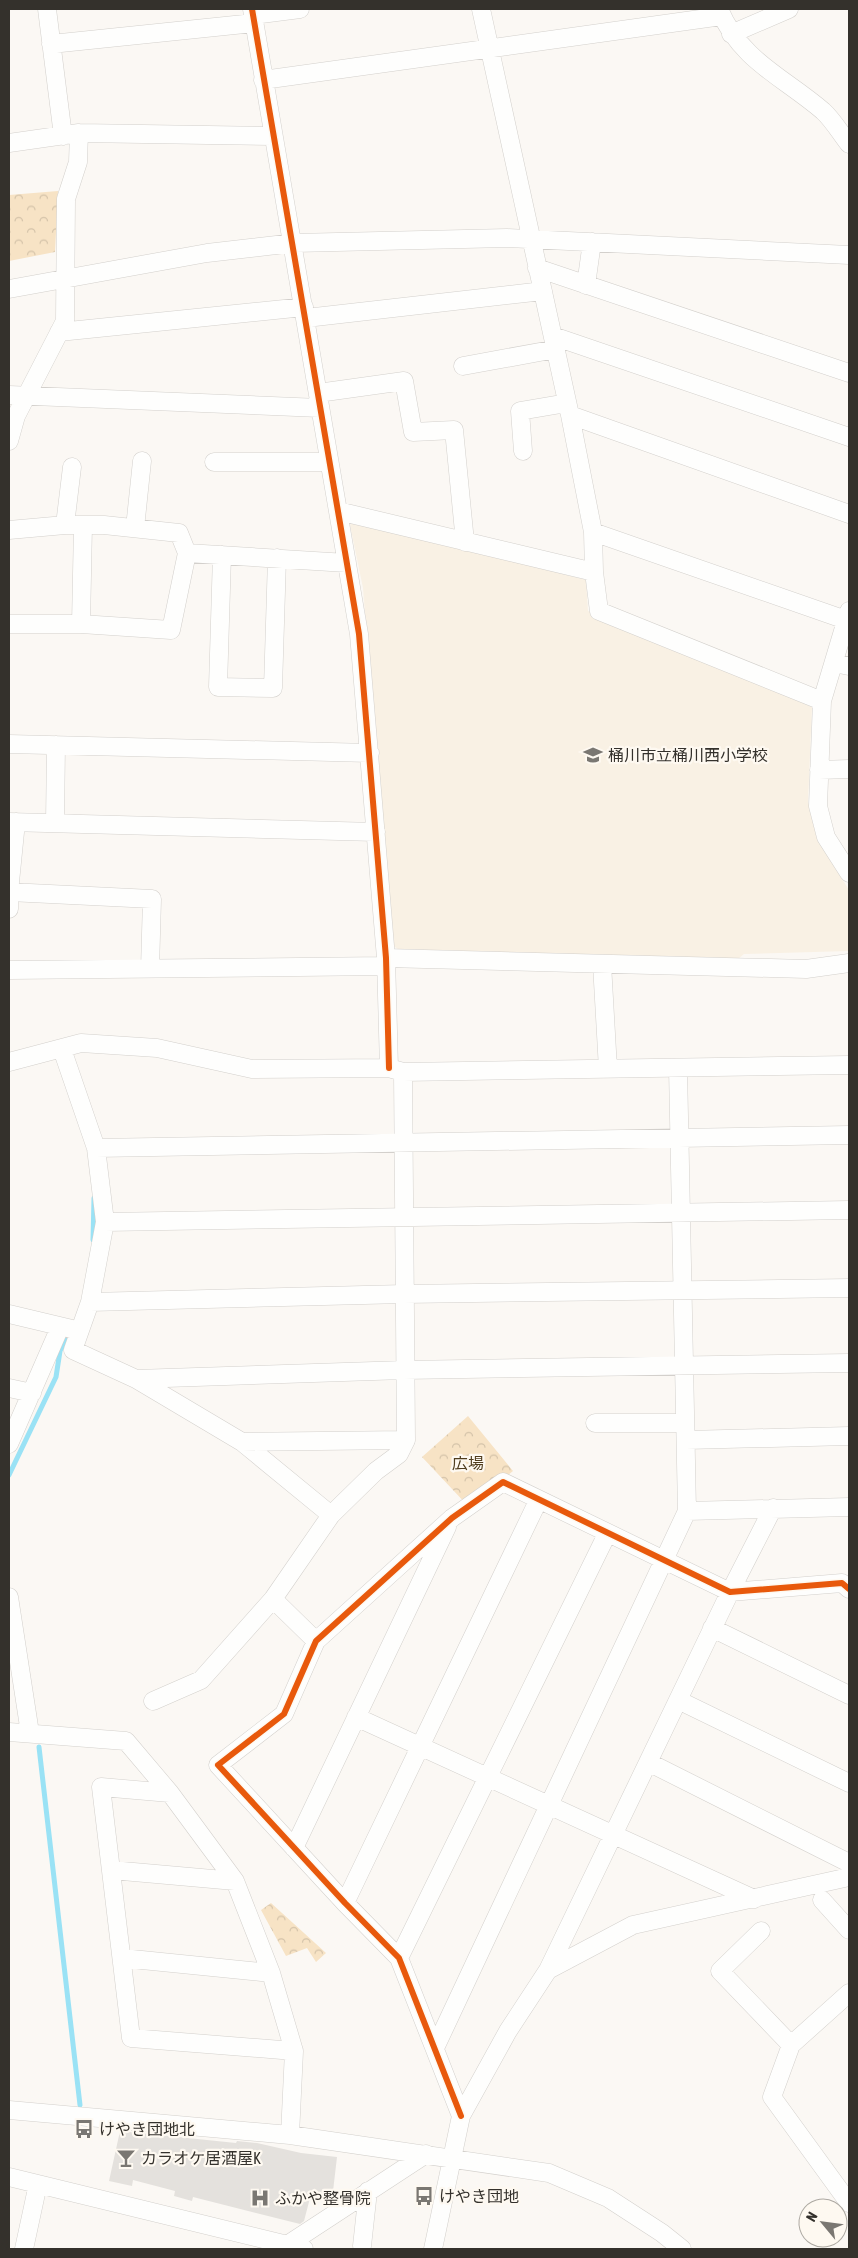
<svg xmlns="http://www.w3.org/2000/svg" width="858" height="2258" viewBox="0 0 858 2258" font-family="'Asap Condensed','Noto Sans JP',sans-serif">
  <defs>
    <pattern id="park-crowns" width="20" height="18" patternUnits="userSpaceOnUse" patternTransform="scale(1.25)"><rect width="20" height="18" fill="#f7e3c5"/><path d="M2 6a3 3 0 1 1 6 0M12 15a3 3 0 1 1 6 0" fill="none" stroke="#d4c3a9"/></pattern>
  </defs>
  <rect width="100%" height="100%" fill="#fbf8f4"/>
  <path fill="#f9f1e4" d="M354 520 586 580 588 611 812 707 808 802 825 852 849 890V951L744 954 738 959 398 949 392 945 363 588 350 525Z"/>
  <path fill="url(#park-crowns)" d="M58 191 55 252 9 261V195Z
    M468 1416 513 1471 468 1506 422 1457Z
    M271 1903 326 1953 316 1962 307 1948 286 1956 261 1910Z"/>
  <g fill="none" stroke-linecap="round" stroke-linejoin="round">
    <path stroke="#9ae2f5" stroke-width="5" d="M93 1240 94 1198
      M9 1475 56 1377 60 1351 70 1331
      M39 1747 80 2105"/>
  </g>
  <path fill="#e4e1dd" d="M120 2131 236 2143 237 2141 257 2143 301 2153 337 2157 332 2200 310 2198 304 2221 300 2224 193 2197 192 2201 174 2196 175 2191 133 2180 132 2186 109 2181Z"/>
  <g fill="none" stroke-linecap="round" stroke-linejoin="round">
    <g stroke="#d3d0cc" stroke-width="19">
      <path id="minor" d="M47 9 63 136
        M252 9 359 634 386 958 389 1068
        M481 9 570 415 593 532 594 572 599 611 822 701
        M719 9C741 61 782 76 823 111 833 120 841 134 849 144
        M253 15 300 9
        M731 34 789 9
        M51 44 254 23
        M263 80 722 16
        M9 143 79 133 272 136
        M537 268 849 373
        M586 285 592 242
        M9 289 207 253 294 243 507 238 849 255
        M306 318 543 291
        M59 332 304 307
        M553 336 849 437
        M463 366 556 349
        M318 393 404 381 413 432 454 430 465 542
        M9 395 320 408
        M570 415 849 514
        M9 441 16 416 65 321 66 199 78 162 79 133
        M523 451 520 411 567 403
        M214 462H329
        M338 511 594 572
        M65 525 72 467
        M135 528 142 461
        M9 530 65 525H104L179 533 187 553 347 563
        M593 532 846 620
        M222 555 218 687 273 688 277 558
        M849 611 822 701 818 806 826 837 849 873
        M9 624H81L171 630 187 553
        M81 624 83 525
        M834 663 849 666
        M9 744 370 753
        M819 770 849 769
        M9 822 376 832
        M55 823 56 745
        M9 892 16 822
        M9 909V892L152 899 150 969
        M386 958 806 969 849 963
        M602 964 608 1069
        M9 970 386 966
        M62 1049 96 1148 105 1222 90 1302 73 1350 136 1379 242 1442 331 1515
        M9 1062 81 1043 157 1048 252 1069 389 1068 403 1072 849 1065
        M96 1148 849 1135
        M105 1222 849 1210
        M90 1302 404 1294 849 1288
        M9 1314 72 1329
        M136 1379 404 1370 849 1363
        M9 1388 32 1393
        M595 1423H685
        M686 1440 849 1436
        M242 1442 406 1440 403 1072
        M9 1444 60 1327
        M687 1511 849 1507
        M9 1597 30 1733
        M273 1599 316 1641
        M712 1628 849 1695
        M678 1700 849 1783
        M153 1701 201 1680 273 1599 331 1515 376 1471 399 1454 406 1440
        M356 1717 754 1899
        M9 1732 126 1741 170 1793 235 1881 271 1973 294 2051 290 2135
        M648 1762 849 1863
        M170 1793 101 1787 131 2038 294 2051
        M294 1848 447 1527
        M111 1870 235 1881
        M822 1900 849 1930
        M345 1903 538 1501
        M761 1931 720 1971 791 2045
        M122 1958 271 1973
        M399 1958 607 1534
        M548 1970 633 1925 849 1877
        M849 1993 791 2045 772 2097 849 2203
        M435 2048 687 1511 678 1068
        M9 2110 290 2135 549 2173 608 2198 662 2233 682 2249
        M461 2116 399 1958 345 1903 218 1765 284 1714 316 1641 452 1518 503 1482 730 1592 842 1583 849 1589
        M9 2177 304 2249
        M362 2246 368 2191
        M24 2249 38 2184
        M281 2249 426 2154
        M433 2249 461 2116 508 2031 548 1970 730 1592 773 1508"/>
    </g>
    <use href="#minor" stroke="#fefefd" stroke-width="18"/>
    <g stroke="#fef9f1" stroke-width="9">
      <path id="cycleway" d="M252 9 359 634 386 958 389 1068
        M461 2116 399 1958 345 1903 218 1765 284 1714 316 1641 452 1518 503 1482 730 1592 842 1583 849 1589"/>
    </g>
    <use href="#cycleway" stroke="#e8590c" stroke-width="6"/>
  </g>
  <defs>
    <g id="school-bare" transform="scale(1.5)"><path d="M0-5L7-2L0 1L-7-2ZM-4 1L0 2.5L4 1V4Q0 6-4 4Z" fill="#7a7772" stroke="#fef9f1" stroke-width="2.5" paint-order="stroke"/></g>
    <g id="bus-bare" transform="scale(1.5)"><path d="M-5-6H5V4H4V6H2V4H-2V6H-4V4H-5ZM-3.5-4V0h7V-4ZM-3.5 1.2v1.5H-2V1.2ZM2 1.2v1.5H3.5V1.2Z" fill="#7a7772" stroke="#fef9f1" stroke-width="2.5" paint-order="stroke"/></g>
    <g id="bar-bare" transform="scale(1.5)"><path d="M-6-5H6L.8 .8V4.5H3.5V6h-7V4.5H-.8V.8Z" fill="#7a7772" stroke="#fef9f1" stroke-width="2.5" paint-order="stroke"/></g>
    <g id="hospital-bare" transform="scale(1.5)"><path d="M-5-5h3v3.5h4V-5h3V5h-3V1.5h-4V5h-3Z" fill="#7a7772" stroke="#fef9f1" stroke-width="2.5" paint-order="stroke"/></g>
  </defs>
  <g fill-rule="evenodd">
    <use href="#school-bare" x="593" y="755"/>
    <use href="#bus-bare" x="84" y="2129"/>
    <use href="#bar-bare" x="126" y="2158"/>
    <use href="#bus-bare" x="424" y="2196"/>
    <use href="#hospital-bare" x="260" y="2198"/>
  </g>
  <g text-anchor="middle" stroke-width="4.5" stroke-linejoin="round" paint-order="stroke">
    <g font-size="16" fill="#34312c" stroke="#fef9f1" text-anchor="start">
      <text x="608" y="761">桶川市立桶川西小学校</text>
      <text x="99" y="2135">けやき団地北</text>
      <text x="141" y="2164">カラオケ居酒屋K</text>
      <text x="439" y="2202">けやき団地</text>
      <text x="275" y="2204">ふかや整骨院</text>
    </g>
    <g font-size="16" fill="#503d1e" stroke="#fef9f1">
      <text x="468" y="1469">広場</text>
    </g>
  </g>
  <rect width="858" height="2258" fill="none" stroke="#34312c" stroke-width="20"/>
  <g transform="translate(823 2223) rotate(299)"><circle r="24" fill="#fef9f1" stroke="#ada9a2"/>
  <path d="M0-4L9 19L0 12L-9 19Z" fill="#7a7772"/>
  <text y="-8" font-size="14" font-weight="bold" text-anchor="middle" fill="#34312c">N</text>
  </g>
</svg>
